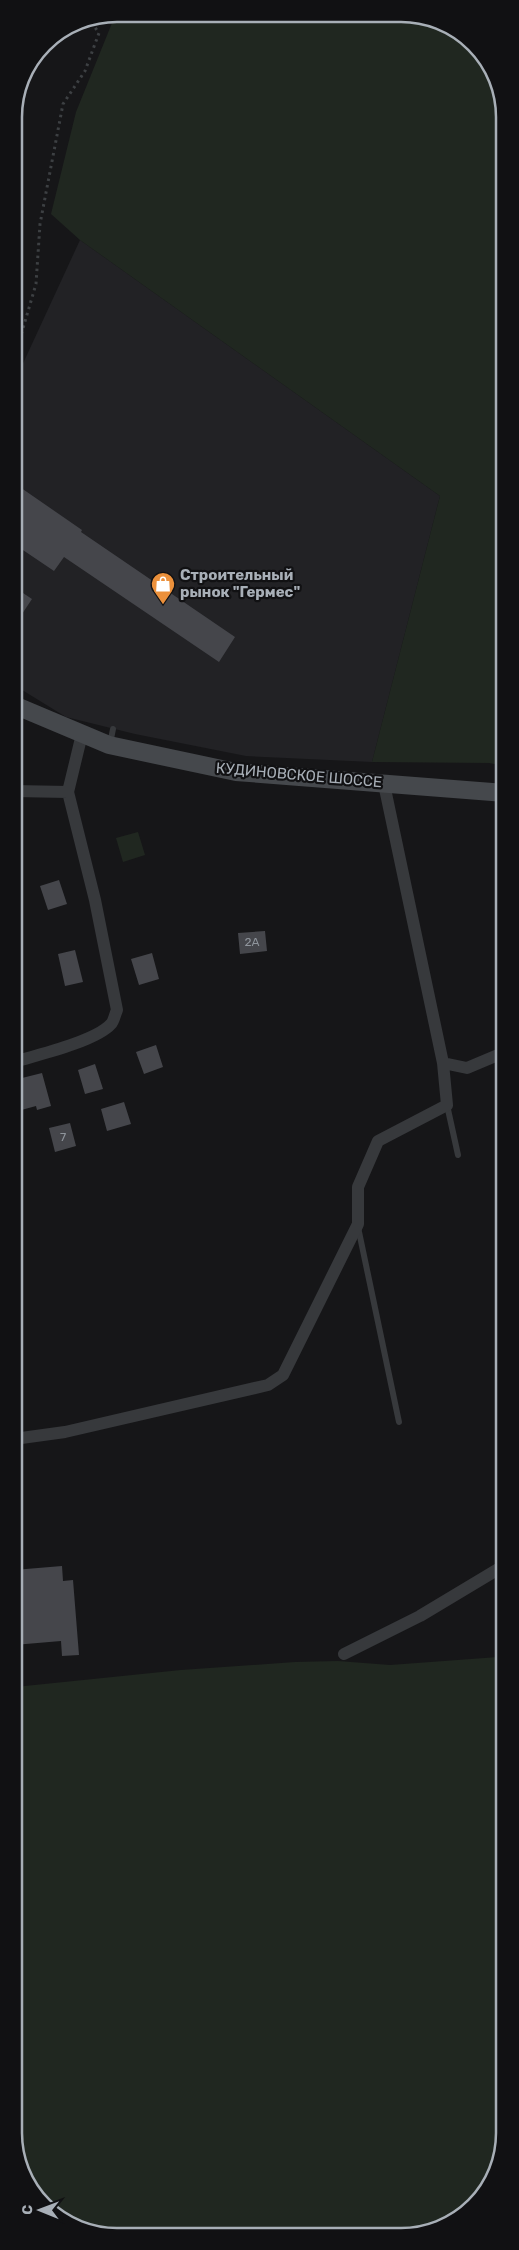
<svg xmlns="http://www.w3.org/2000/svg" width="519" height="2250" viewBox="0 0 519 2250" font-family="Rubik,sans-serif">
  <rect width="100%" height="100%" fill="#161618"/>
  <path fill="#222225" d="M80 240 440 496 372 762 246 756 135 734 66 717 14 685V383Z"/>
  <path fill="#202720" d="M121 14 265 15 338 21 343 15 422 16 479 49 504 104 505 766 489 763 372 762 440 496 80 240 51 214 76 112 112 23Z
    M138 832 145 855 123 862 116 838Z
    M498 1657 505 1658V2139L479 2201 453 2223 415 2235 97 2234 44 2206 15 2146V1687L181 1670 295 1662 338 1661 390 1665Z"/>
  <path fill="#45464b" d="M14 483 82 530 81 532 235 637 219 662 64 557 54 571 14 544Z
    M14 587 32 599 14 626Z
    M59 880 67 904 48 910 40 886Z
    M265 931 267 951 240 954 238 933Z
    M75 950 83 982 65 986 58 954Z
    M152 953 159 979 139 985 131 959Z
    M156 1045 163 1067 144 1074 136 1052Z
    M95 1064 103 1089 85 1094 78 1070Z
    M42 1073 51 1106 37 1110 36 1106 14 1112V1080Z
    M124 1102 131 1124 107 1131 101 1109Z
    M70 1123 76 1146 55 1152 49 1128Z
    M62 1566 63 1581 73 1580 79 1655 62 1656 61 1641 14 1645V1570Z"/>
  <g fill="none" stroke-linecap="round" stroke-linejoin="round">
    <path stroke="#3d4043" stroke-width="3" stroke-dasharray="2.5 4" stroke-linecap="butt" d="M14 359 36 284 40 224 63 104 85 71 99 33 89 19"/>
    <path stroke="#37393c" stroke-width="6" d="M110 744 113 729
      M447 1105 458 1155
      M358 1227 399 1422"/>
    <path stroke="#37393c" stroke-width="12" d="M14 791 68 792
      M14 1062C38 1055 96 1041 111 1024 114 1021 115 1014 117 1010L95 900 68 792 82 734
      M443 1063 467 1068 505 1052
      M14 1439 65 1432 268 1385 283 1375 358 1224V1187L378 1141 447 1105 443 1063 384 784
      M344 1654 420 1616 505 1565"/>
    <path stroke="#45484c" stroke-width="18" d="M14 705 109 745 236 772 505 793"/>
  </g>
  <defs>
    <g id="shop-pin" transform="scale(1.25)"><path d="M0 17L-7.5 6A9.5 9.5 0 1 1 7.5 6Z" fill="#eb903b" stroke="#111113"/><path d="M-5-2.5h2.3a2.7 3.5 0 0 1 5.4 0H5L5.5 6h-11ZM-1.5-2.5h3a1.5 2.3 0 0 0-3 0Z" fill="#fff"/></g>
  </defs>
  <g fill-rule="evenodd">
    <use href="#shop-pin" x="163" y="584"/>
  </g>
  <g text-anchor="middle" stroke-width="4.5" stroke-linejoin="round" paint-order="stroke">
    <g font-size="12" fill="#8f959c">
      <text x="252" y="946">2А</text>
      <text x="63" y="1141">7</text>
    </g>
    <g font-size="15" font-weight="bold" fill="#a8afb7" stroke="#111113" text-anchor="start">
      <text x="180" y="580">Строительный<tspan x="180" dy="17">рынок "Гермес"</tspan></text>
    </g>
    <g font-size="15" fill="#a8afb7" stroke="#111113">
      <text transform="translate(299 775) rotate(5)" y="5">КУДИНОВСКОЕ ШОССЕ</text>
    </g>
  </g>
  <path d="M0 0H519V2250H0ZM117 22H401A95 95 0 0 1 496 117V2133A95 95 0 0 1 401 2228H117A95 95 0 0 1 22 2133V117A95 95 0 0 1 117 22Z" fill="#111113" fill-rule="evenodd"/>
  <path fill="none" stroke="#a8afb7" stroke-width="2.5" d="M117 22H401A95 95 0 0 1 496 117V2133A95 95 0 0 1 401 2228H117A95 95 0 0 1 22 2133V117A95 95 0 0 1 117 22Z"/>
  <g transform="translate(40 2210) rotate(271)" stroke="#111113" stroke-width="4" paint-order="stroke">
  <path d="M0-4L9 19L0 12L-9 19Z" fill="#a8afb7"/>
  <text y="-8" font-size="14" font-weight="bold" text-anchor="middle" fill="#a8afb7">С</text>
  </g>
</svg>
